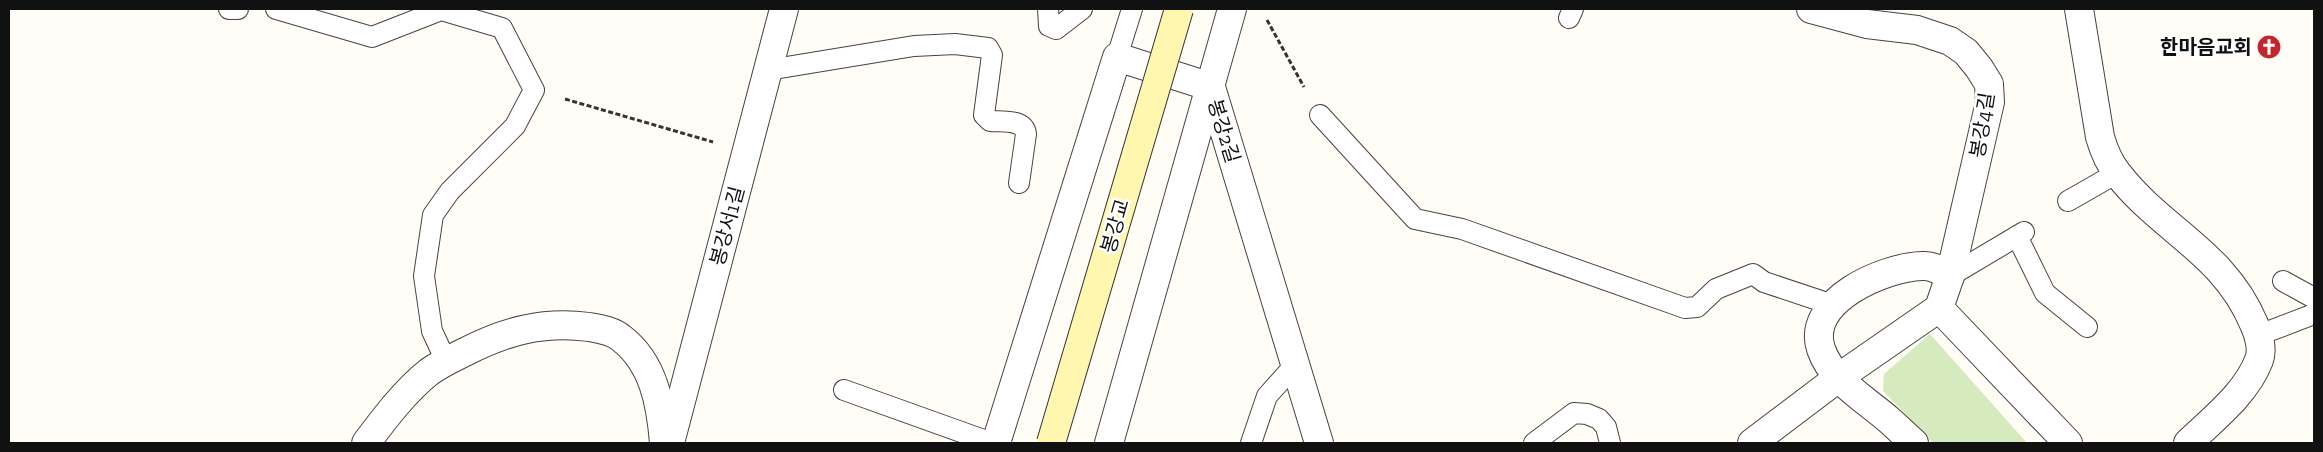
<svg xmlns="http://www.w3.org/2000/svg" width="2323" height="452" font-family="'Zilla Slab','Noto Sans KR',serif">
  <rect width="100%" height="100%" fill="#fffdf5"/>
  <path fill="#d5ebbd" d="M 1930,334 L 2027,443 L 1933,443 L 1883,391 L 1884,374 Z"/>
  <g fill="none" stroke-linecap="round" stroke-linejoin="round">
    <defs>
      <g id="lane">
        <path d="M 229,9 L 238,9"/>
        <path d="M 276,9 L 372,37 L 441,10 L 502,28 L 534,90 L 515,126 L 450,191 L 433,215 L 424,276 L 432,331 L 446,361"/>
        <path d="M 1048,9 L 1049,26 L 1056,29 L 1082,9"/>
        <path d="M 1569,18 L 1573,9"/>
        <path d="M 1117,57 L 1132,9"/>
        <path d="M 768,70 L 914,46 L 955,44 L 988,48 L 992,55 L 984,115 L 990,121 C 1003,122 1024,119 1026,134 L 1019,183"/>
        <path d="M 1320,115 L 1415,219 L 1462,229 L 1685,308 L 1697,307 L 1716,289 L 1753,274 L 1764,282 L 1833,305"/>
        <path d="M 2068,201 L 2117,173"/>
        <path d="M 2017,236 L 2045,293 L 2087,327"/>
        <path d="M 1950,276 L 2024,232"/>
        <path d="M 2283,281 L 2314,298"/>
        <path d="M 2259,335 L 2314,314"/>
        <path d="M 844,390 L 992,443"/>
        <path d="M 1251,443 L 1267,396 L 1294,366"/>
        <path d="M 1534,443 L 1574,413 L 1587,414 L 1599,419 L 1606,427 L 1610,443"/>
      </g>
      <g id="street">
        <path d="M 2079,9 L 2100,137 C 2104,151 2109,163 2118,174 C 2161,230 2224,252 2254,324 C 2259,334 2263,350 2259,360 C 2246,394 2213,419 2188,443"/>
        <path d="M 1211,87 L 1319,443"/>
        <path d="M 1939,308 L 2068,443"/>
        <path d="M 366,443 C 384,419 405,391 429,372 C 440,364 453,358 465,352 C 505,331 544,321 589,327 C 600,329 613,331 621,338 C 654,363 661,405 664,443"/>
        <path d="M 670,443 L 784,9"/>
        <path d="M 996,443 L 1117,57 L 1211,87"/>
        <path d="M 1109,443 L 1232,9"/>
        <path d="M 1752,443 L 1838,378 L 1939,308 L 1950,276 L 1990,102 L 1989,84 L 1979,68 L 1966,52 L 1950,41 L 1917,30 L 1867,24 L 1811,9"/>
        <path d="M 1914,443 C 1905,435 1897,427 1889,420 C 1865,399 1832,381 1821,349 C 1805,301 1884,267 1922,266 C 1932,265 1942,271 1950,276"/>
      </g>
    </defs>
    <use href="#lane" stroke="#444" stroke-width="22"/>
    <use href="#street" stroke="#444" stroke-width="30"/>
    <g stroke="#333" stroke-width="3" stroke-dasharray="5 2.5" stroke-linecap="butt">
      <path d="M 1267,20 L 1304,87"/>
      <path d="M 565,99 L 713,142"/>
    </g>
    <use href="#lane" stroke="#fff" stroke-width="20"/>
    <use href="#street" stroke="#fff" stroke-width="28"/>
    <defs>
      <path id="secondary-bridge" d="M 1051,443 L 1179,9"/>
    </defs>
    <use href="#secondary-bridge" stroke="#333" stroke-width="30" stroke-linecap="butt"/>
    <use href="#secondary-bridge" stroke="#fff6b0" stroke-width="28"/>
  </g>
  <defs>
    <symbol id="church-disc" viewBox="-11 -11 22 22"><circle r="9.5" fill="#c4262e" stroke="#fff"/><path d="M-1.2-6h2.4v3.5h3.3v2.4h-3.3V6h-2.4V-.1h-3.3v-2.4h3.3Z" fill="#fff"/></symbol>
  </defs>
  <g fill-rule="evenodd">
    <use href="#church-disc" x="2255" y="33" width="28" height="28"/>
  </g>
  <g text-anchor="middle" stroke-width="5" stroke-linejoin="round" paint-order="stroke">
    <g font-size="20" font-weight="bold" fill="#111" stroke="#fff" text-anchor="end">
      <text x="2252" y="54">한마음교회</text>
    </g>
    <g font-size="20" fill="#111" stroke="#fff">
      <text transform="translate(1982 125) rotate(-81)" y="7">봉강4길</text>
      <text transform="translate(1224 131) rotate(73)" y="7">봉강2길</text>
      <text transform="translate(727 226) rotate(-75)" y="7">봉강서1길</text>
      <text transform="translate(1115 226) rotate(-74)" y="7">봉강교</text>
    </g>
  </g>
  <rect width="2323" height="452" fill="none" stroke="#111111" stroke-width="20"/>
</svg>
